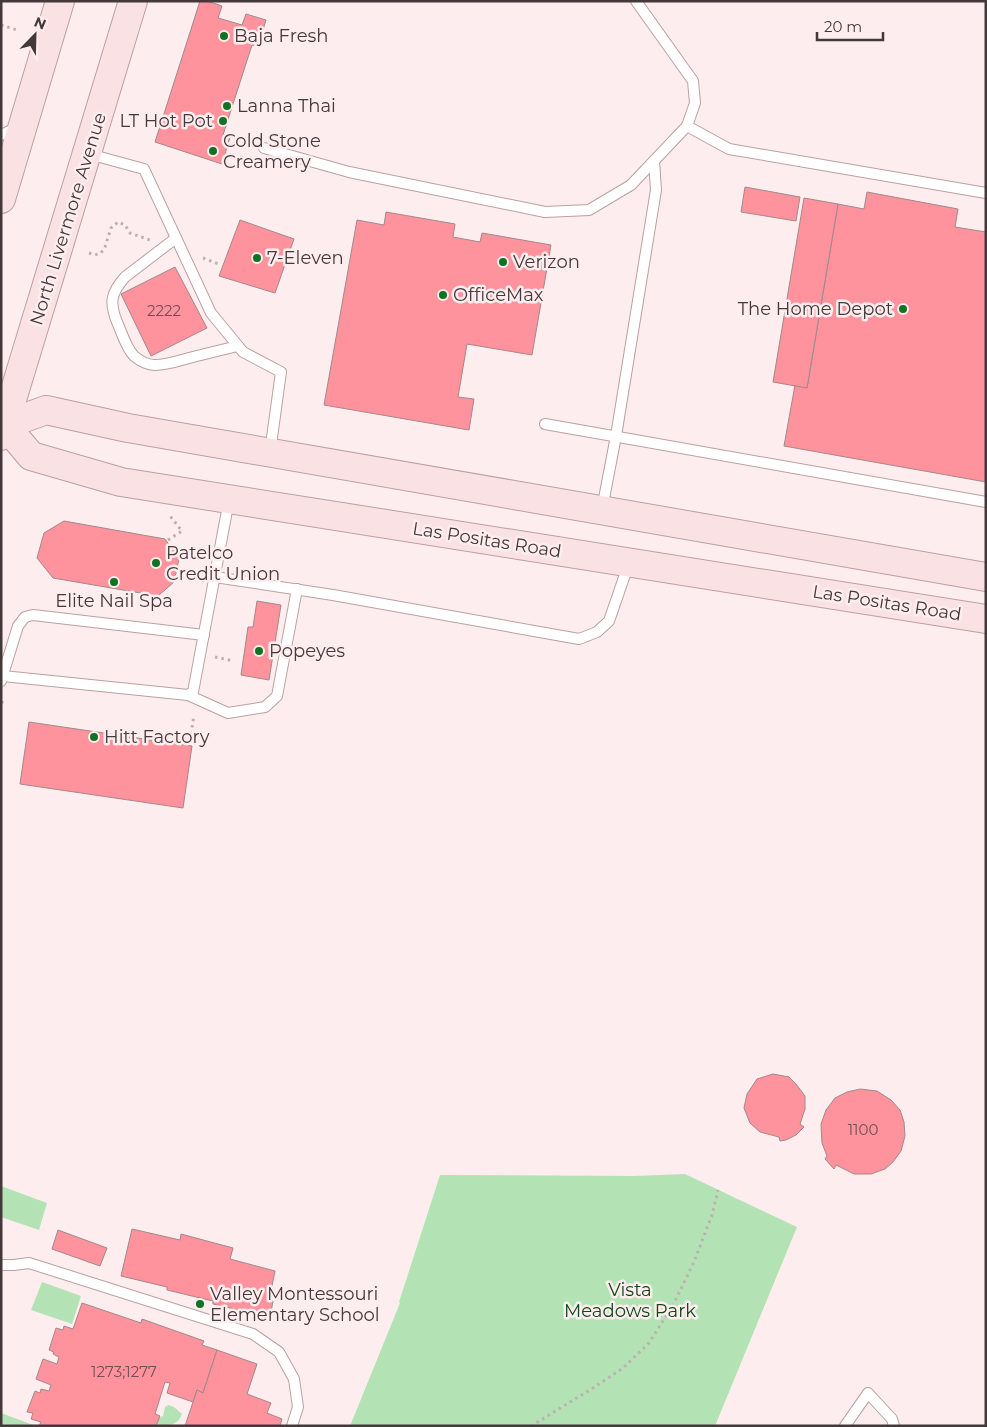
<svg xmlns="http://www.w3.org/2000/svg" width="987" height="1427" font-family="Montserrat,sans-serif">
  <rect width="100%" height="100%" fill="#feedee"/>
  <g fill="#b3e3b4">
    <path d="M 685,1174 L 797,1227 L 715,1426 L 350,1426 L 400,1303 L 399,1302 L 440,1175 L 634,1176 Z"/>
    <path d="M 1,1186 L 47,1203 L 39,1230 L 1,1217 Z"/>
    <path d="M 42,1282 L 81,1296 L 72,1324 L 31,1310 Z"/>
    <path d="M 168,1405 L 174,1407 L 182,1414 C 178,1426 167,1426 156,1426 L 158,1419 L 163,1416 L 165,1407 Z"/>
    <path d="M 1,1413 L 36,1426 L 1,1426 Z"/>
  </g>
  <g fill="#fe929d" stroke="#a2888a">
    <path d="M 200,1 L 207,1 L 222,6 L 218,18 L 242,25 L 246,14 L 266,20 L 258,46 L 252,45 L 223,135 L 230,137 L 222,164 L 155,142 Z"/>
    <path d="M 745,187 L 800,197 L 796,221 L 741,212 Z"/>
    <path d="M 867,192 L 958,209 L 955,227 L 986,232 L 986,482 L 784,446 L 795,385 L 807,388 L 838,204 L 864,209 Z"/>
    <path d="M 804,198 L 838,204 L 807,388 L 773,382 Z"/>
    <path d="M 386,212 L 455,224 L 453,237 L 480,242 L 482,233 L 551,245 L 532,355 L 467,344 L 458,397 L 474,399 L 469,430 L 324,405 L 357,220 L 384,225 Z"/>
    <path d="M 240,220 L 294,239 L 275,293 L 219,276 Z"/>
    <path d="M 175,267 L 207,328 L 151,356 L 121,294 Z"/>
    <path d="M 64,521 L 165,539 L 179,559 L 174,582 L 158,596 L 53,578 L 37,558 L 44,533 Z"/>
    <path d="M 257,601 L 281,605 L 269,680 L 241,675 L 248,627 L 253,627 Z"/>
    <path d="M 29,722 L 192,746 L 183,808 L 20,784 Z"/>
    <path d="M 773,1074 L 789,1077 L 796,1084 L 805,1096 L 805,1109 L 800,1124 L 804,1127 L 796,1135 L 786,1140 L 780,1141 L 779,1137 L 760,1132 L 750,1123 L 744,1108 L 747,1094 L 757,1079 Z"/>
    <path d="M 860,1089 L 877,1091 L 891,1100 L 900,1110 L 904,1122 L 905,1136 L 901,1151 L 893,1162 L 885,1169 L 871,1174 L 854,1174 L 836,1165 L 834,1169 L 825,1159 L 827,1156 L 822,1143 L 821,1124 L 826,1110 L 835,1098 L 847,1092 Z"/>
    <path d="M 132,1229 L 180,1240 L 181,1234 L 233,1248 L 230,1259 L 275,1271 L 269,1300 L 273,1301 L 271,1312 L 266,1311 L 264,1316 L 213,1304 L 213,1301 L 167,1290 L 167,1287 L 121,1276 Z"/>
    <path d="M 58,1230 L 107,1248 L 100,1266 L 52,1249 Z"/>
    <path d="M 82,1303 L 141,1323 L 142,1319 L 204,1341 L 202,1345 L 217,1350 L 203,1393 L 197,1390 L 193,1402 L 167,1393 L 170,1383 L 165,1382 L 155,1414 L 160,1416 L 156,1426 L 39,1426 L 41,1422 L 31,1419 L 33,1413 L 27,1412 L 35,1391 L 40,1393 L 41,1389 L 49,1391 L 51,1385 L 36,1379 L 43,1359 L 57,1364 L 59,1357 L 53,1354 L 54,1352 L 49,1350 L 56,1328 L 63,1330 L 64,1326 L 73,1329 Z"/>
    <path d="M 217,1350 L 257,1364 L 247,1394 L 271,1403 L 267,1413 L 282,1419 L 280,1426 L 185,1426 L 197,1390 L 203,1393 Z"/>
  </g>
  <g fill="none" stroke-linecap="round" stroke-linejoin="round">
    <defs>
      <g id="service">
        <path d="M 636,1 L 693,81 L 695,103 L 687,126 L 729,149 L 986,193"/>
        <path d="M 1,135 L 18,127"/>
        <path d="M 264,148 L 349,172 L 545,212 L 589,210 L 631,185 L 687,126"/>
        <path d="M 89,154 L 144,169 L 211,313 L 243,352 L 281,372 L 270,452"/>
        <path d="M 176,238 L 125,277 C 111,293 109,302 117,322 C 122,333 126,348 134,356 C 140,361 148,365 155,365 C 167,365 178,361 189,358 C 205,354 221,350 238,346"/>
        <path d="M 545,424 L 986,502"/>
        <path d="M 602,509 L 616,436 L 656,190 L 654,161"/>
        <path d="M 215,577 L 333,595 L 579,639 L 597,632 L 609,621 L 629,563"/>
        <path d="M 3,676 L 188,695 L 193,692 L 229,500"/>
        <path d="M 1,681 L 18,626 L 25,617 L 33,615 L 204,635"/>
        <path d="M 188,695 L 228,713 L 265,707 L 277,696 L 297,589"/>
        <path d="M 1,1265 L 14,1265 L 29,1263 L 253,1334 L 279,1352 L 294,1379 L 298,1407 L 292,1426"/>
        <path d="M 845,1426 L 868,1393 L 892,1419 L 894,1426"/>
      </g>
      <g id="secondary">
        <path d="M 1,199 L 60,1"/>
        <path d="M 1,424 L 5,425 L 31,456 L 121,482 L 986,619"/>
        <path d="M 5,425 L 46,410 L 128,428 L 986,577"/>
        <path d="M 1,436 L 133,1"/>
      </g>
    </defs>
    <use href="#service" stroke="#bba0a2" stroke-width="12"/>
    <use href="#secondary" stroke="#bba0a2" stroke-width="30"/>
    <g stroke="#beafb0" stroke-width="3" stroke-dasharray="2.5 4" stroke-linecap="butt">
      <path d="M 1,25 L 17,30"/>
      <path d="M 89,253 L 95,255 L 101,253 L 105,247 L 111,228 L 118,222 L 125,225 L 130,233 L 150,240"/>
      <path d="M 203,258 L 221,265"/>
      <path d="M 168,540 L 182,531 L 170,516"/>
      <path d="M 215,657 L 234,661"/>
      <path d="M 1,702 L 7,704"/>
      <path d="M 191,734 L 194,715"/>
      <path d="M 531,1426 L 593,1388 L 623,1368 L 649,1343 L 673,1305 L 694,1262 L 712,1215 L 718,1190"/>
    </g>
    <use href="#service" stroke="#fff" stroke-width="10"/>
    <use href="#secondary" stroke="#fae1e3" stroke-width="28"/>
  </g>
  <g fill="#107222" stroke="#feedee" stroke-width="2">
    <circle cx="224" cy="36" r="5"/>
    <circle cx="227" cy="106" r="5"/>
    <circle cx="223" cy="121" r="5"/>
    <circle cx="213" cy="151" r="5"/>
    <circle cx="257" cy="258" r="5"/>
    <circle cx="503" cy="262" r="5"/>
    <circle cx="443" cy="295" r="5"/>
    <circle cx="903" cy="309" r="5"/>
    <circle cx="156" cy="563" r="5"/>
    <circle cx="114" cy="582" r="5"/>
    <circle cx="259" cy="651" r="5"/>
    <circle cx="94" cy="737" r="5"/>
    <circle cx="200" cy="1304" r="5"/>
  </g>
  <g text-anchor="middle" stroke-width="5" stroke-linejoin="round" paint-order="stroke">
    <g font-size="15" fill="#724f53">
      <text x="164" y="316">2222</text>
      <text x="863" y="1135">1100</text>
      <text x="124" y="1377">1273;1277</text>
    </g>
    <g font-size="18" fill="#44393a" stroke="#feedee" text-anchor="start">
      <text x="234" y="42">Baja Fresh</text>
      <text x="237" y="112">Lanna Thai</text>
      <text x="213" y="127" text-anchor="end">LT Hot Pot</text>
      <text x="223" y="147">Cold Stone<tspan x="223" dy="21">Creamery</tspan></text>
      <text x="267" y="264">7-Eleven</text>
      <text x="513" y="268">Verizon</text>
      <text x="453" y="301">OfficeMax</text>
      <text x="893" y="315" text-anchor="end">The Home Depot</text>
      <text x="166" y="559">Patelco<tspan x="166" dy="21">Credit Union</tspan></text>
      <text x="114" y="607" text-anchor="middle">Elite Nail Spa</text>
      <text x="269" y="657">Popeyes</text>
      <text x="104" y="743">Hitt Factory</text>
      <text x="210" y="1300">Valley Montessouri<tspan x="210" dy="21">Elementary School</tspan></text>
    </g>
    <g font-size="18" fill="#44393a" stroke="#feedee">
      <text transform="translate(68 219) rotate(-73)" y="6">North Livermore Avenue</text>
      <text transform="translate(487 540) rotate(9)" y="6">Las Positas Road</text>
      <text transform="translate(887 603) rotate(9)" y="6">Las Positas Road</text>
    </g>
    <g font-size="18" fill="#114818" stroke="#feedee">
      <text x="630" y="1296">Vista<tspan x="630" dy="21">Meadows Park</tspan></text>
    </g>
  </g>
  <rect width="987" height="1427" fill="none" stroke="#44393a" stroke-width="5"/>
  <g transform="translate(35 35) rotate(23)" stroke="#feedee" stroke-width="4" paint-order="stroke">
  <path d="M0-4L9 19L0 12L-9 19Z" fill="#44393a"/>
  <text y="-8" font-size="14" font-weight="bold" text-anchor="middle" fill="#44393a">N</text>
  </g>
  <path d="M817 32v8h66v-8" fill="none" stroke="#44393a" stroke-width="2.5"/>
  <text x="824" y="32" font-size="15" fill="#44393a" stroke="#feedee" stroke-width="4" paint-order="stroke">20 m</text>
</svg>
